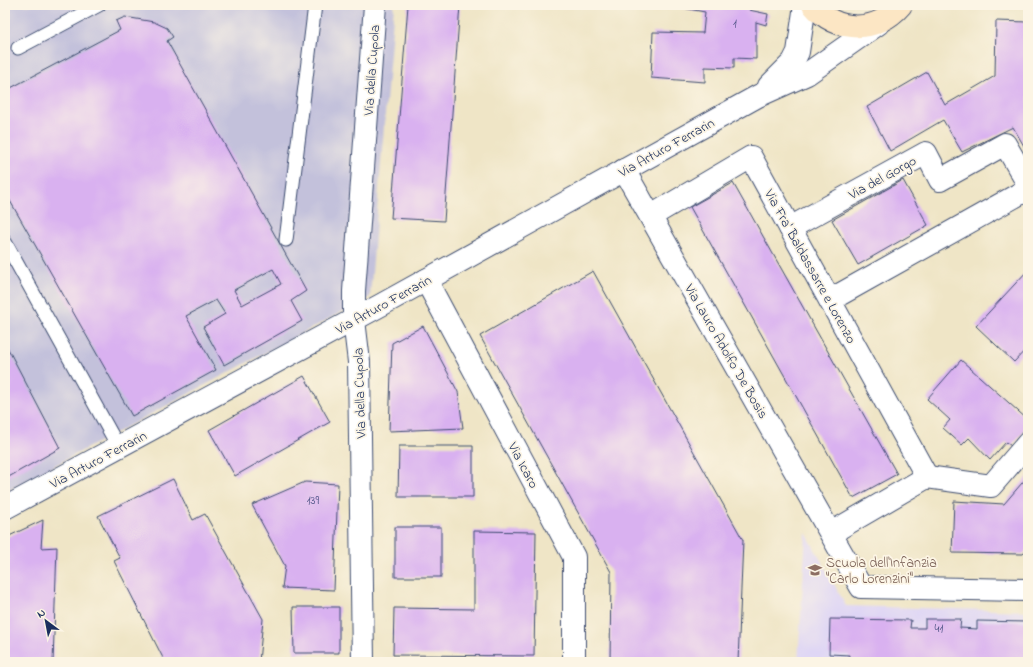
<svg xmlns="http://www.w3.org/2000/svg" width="1033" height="667" font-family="'Indie Flower',sans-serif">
  <rect width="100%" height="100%" fill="#fcf5e5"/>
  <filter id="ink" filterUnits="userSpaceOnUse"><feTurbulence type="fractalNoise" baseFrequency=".025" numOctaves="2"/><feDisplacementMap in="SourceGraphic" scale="8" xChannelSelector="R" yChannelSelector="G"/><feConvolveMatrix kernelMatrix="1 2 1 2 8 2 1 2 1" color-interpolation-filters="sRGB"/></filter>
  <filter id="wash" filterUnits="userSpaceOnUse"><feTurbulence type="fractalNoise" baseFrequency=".012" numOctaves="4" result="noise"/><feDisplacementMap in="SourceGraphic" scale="16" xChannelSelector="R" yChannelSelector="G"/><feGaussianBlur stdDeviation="0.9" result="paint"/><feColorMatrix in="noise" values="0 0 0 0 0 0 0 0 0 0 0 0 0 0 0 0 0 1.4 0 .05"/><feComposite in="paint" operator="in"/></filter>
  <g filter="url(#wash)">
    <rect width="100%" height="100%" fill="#efe5c6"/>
    <path fill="#ded5f5" d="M 806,533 L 846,606 L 1028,611 L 1028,662 L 798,662 Z"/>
    <path fill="#c3c1db" d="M 5,5 L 394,5 L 370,297 L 5,492 Z"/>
    <g id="blocks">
      <g fill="#d9b1f0" fill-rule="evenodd">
        <path d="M 408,5 L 460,5 L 444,221 L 391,218 Z"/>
        <path d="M 666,5 L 750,5 L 749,10 L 768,14 L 766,25 L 756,22 L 756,59 L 734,58 L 734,68 L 705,67 L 705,82 L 651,78 L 653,32 L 703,33 L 705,12 Z"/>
        <path d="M 125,17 L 154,22 L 167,28 L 173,37 L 167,41 L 306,291 L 291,301 L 302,321 L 224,365 L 203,327 L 225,314 L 216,300 L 186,316 L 216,370 L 132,416 L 5,192 L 5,91 L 120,30 L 116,21 ZM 273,269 L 281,284 L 242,305 L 234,290 Z"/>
        <path d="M 996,21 L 1028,22 L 1028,153 L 1013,127 L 962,152 L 943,120 L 890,151 L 867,107 L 927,72 L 945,105 L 995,76 Z"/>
        <path d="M 903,180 L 928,225 L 858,265 L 832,220 Z"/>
        <path d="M 733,183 L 897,474 L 853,498 L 690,207 Z"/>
        <path d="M 1028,270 L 1028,347 L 1014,362 L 976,326 Z"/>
        <path d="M 593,271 L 743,540 L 738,662 L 610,662 L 611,572 L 480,336 Z"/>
        <path d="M 423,326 L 458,392 L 463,428 L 389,431 L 392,343 Z"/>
        <path d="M 5,343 L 60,448 L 5,479 Z"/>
        <path d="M 961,360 L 1028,420 L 1028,426 L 1011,446 L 1006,442 L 990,460 L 969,438 L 962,445 L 943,428 L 950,420 L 927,399 Z"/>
        <path d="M 304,376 L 330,422 L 235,476 L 209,430 Z"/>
        <path d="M 399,446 L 473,446 L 473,497 L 398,497 Z"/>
        <path d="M 1028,476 L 1028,549 L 1023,554 L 952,553 L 954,501 L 1004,504 Z"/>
        <path d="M 173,479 L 193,520 L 205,514 L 263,619 L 259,662 L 165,662 L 114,561 L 120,558 L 98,516 Z"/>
        <path d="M 305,482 L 338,484 L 334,590 L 282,588 L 285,566 L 252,505 Z"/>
        <path d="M 43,520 L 41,548 L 57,547 L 53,662 L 5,662 L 5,538 Z"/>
        <rect x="395" y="527" width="46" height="50"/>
        <path d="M 474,531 L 536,532 L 534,656 L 393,655 L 394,608 L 474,609 Z"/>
        <path d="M 293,607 L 339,607 L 339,653 L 294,653 Z"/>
        <path d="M 830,619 L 911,620 L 910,628 L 925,628 L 925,619 L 961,619 L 960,628 L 977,629 L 977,621 L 1027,622 L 1026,662 L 849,662 L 849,655 L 829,654 Z"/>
      </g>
    </g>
  </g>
  <g filter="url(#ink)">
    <use href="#blocks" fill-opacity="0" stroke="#3b4a6e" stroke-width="1"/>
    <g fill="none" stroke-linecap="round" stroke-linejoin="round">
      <defs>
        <g id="lane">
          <path d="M 18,48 L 99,5"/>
          <path d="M 286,240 L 315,5"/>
          <path d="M 5,242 L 119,448"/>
        </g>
        <g id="street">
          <path d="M 769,86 L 793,62 L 798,52 L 805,5"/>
          <path d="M 624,170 L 861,587 L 1028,590"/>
          <path d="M 651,216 L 751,157 L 927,477"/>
          <path d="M 790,228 L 926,153 L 940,180 L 1005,144 L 1028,184"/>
          <path d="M 426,280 L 574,557 L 574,662"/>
          <path d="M 830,300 L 1028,189"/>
          <path d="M 5,508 L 381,305 L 758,96 L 807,74 L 878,24"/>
          <path d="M 831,533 L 927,477 L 991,486 L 1028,443"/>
          <path d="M 363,662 L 359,362 L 354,320 L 354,291 L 375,5"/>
        </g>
        <path id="secondary" d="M 813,5 C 837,34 877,33 901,5"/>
      </defs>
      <use href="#lane" stroke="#3b4a6e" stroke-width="15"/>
      <use href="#street" stroke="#3b4a6e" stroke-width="24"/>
      <use href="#secondary" stroke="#3b4a6e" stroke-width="24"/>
      <use href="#lane" stroke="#fff" stroke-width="13"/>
      <use href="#street" stroke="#fff" stroke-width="22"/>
      <use href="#secondary" stroke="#fce6c4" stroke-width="22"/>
    </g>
  </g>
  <defs>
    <symbol id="school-bare" viewBox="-9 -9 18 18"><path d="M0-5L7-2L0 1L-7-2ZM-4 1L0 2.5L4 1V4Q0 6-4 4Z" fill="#8d6e63" stroke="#fcf5e5" stroke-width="2.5" paint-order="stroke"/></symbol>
  </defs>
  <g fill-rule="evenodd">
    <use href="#school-bare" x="805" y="560" width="20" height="20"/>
  </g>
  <g text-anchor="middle" stroke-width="3.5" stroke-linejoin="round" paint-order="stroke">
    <g font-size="12" fill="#4a5082">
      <text x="735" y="27">1</text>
      <text x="313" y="504">139</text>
      <text x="939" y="632">41</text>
    </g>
    <g font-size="14" fill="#1b2f5e" stroke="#fcf5e5">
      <text transform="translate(371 70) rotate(-86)" y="5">Via della Cupola</text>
      <text transform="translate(666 147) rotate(-29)" y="5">Via Arturo Ferrarin</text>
      <text transform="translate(882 177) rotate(-29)" y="5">Via del Gorgo</text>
      <text transform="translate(811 266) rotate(61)" y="5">Via Fra' Baldassarre e Lorenzo</text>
      <text transform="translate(383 304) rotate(-29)" y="5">Via Arturo Ferrarin</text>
      <text transform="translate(727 351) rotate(60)" y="5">Via Lauro Adolfo De Bosis</text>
      <text transform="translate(359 393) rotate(-92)" y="5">Via della Cupola</text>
      <text transform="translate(98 459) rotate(-28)" y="5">Via Arturo Ferrarin</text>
      <text transform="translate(524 465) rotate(62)" y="5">Via Icaro</text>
    </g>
    <g font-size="14" fill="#785e54" stroke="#fcf5e5" text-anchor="start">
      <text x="826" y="567">Scuola dell'Infanzia<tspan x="826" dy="16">"Carlo Lorenzini"</tspan></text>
    </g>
  </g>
  <rect width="1033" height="667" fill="none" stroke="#fcf5e5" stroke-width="20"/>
  <g transform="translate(46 621) rotate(328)" stroke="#fcf5e5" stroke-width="3" paint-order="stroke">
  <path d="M0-3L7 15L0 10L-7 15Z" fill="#1b2f5e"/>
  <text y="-6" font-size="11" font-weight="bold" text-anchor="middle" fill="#1b2f5e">N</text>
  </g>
</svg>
